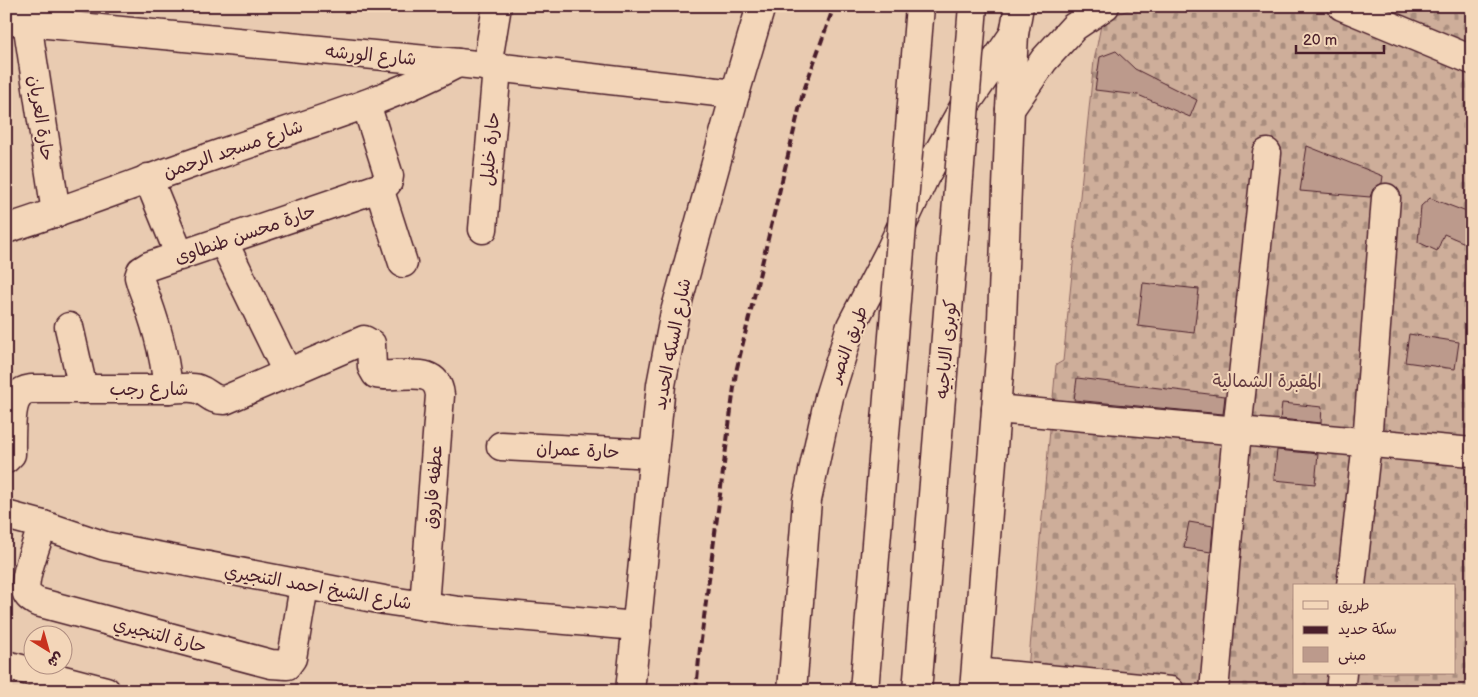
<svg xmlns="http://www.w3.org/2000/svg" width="1478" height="697" font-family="'Balsamiq Sans','Playpen Sans Arabic',sans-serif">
  <defs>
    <pattern id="cemetery-stones" width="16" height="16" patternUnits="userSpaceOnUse" patternTransform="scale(1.25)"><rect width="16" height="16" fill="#ceae9a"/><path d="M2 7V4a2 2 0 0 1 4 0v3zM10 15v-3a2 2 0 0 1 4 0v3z" fill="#a98d7e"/></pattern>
  </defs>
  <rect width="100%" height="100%" fill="#e9cbb1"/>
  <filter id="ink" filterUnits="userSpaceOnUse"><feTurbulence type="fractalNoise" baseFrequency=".02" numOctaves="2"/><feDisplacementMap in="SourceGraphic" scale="10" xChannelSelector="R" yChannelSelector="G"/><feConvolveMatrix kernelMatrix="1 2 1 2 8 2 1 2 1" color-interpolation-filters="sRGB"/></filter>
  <g filter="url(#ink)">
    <path fill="url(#cemetery-stones)" stroke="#8c6662" fill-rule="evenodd" d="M 1139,6 L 1472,6 L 1472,691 L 1026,691 L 1056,365 L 1063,361 L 1094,61 L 1102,20 ZM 1294,586 L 1454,586 L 1454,673 L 1294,673 Z"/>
    <g fill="#bc9a8c" stroke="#4a1f2b">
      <path d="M 1116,51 L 1135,69 L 1197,100 L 1190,117 L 1138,95 L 1095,90 L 1100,57 Z"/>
      <path d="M 1307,146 L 1383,176 L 1382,183 L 1373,189 L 1370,197 L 1300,191 Z"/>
      <path d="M 1430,198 L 1472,214 L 1472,246 L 1444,234 L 1437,251 L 1418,242 L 1421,206 Z"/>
      <path d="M 1143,283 L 1199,289 L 1194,333 L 1138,326 Z"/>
      <path d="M 1409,334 L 1459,342 L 1455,369 L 1405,362 Z"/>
      <path d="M 1077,378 L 1225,396 L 1223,414 L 1074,400 Z"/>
      <path d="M 1282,403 L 1322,407 L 1321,423 L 1280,419 Z"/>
      <path d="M 1277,450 L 1318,454 L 1315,484 L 1274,480 Z"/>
      <path d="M 1189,522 L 1213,526 L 1211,552 L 1184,548 Z"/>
    </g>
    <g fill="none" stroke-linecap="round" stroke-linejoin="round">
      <defs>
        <g id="minor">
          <path d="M 1342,6 L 1472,60"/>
          <path d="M 6,20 L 458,63 L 735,94"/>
          <path d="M 27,22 L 56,213"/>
          <path d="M 487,67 L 497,6"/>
          <path d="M 1010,109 L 1044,60 L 1074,27 L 1105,6"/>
          <path d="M 148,178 L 180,256"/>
          <path d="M 379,188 L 403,263"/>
          <path d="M 6,229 C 81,205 154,176 228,151 C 306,124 385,102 458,63"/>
          <path d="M 483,229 L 497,68"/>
          <path d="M 223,241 L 287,372"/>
          <path d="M 69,327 L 83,389"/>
          <path d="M 168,389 C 164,350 155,321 141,284 L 139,277 L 141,271 L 149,266 L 384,186 L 388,182 L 389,176 L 366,104"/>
          <path d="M 996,409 L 1472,452"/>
          <path d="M 501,446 L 654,454"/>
          <path d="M 6,459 L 11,454 C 11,440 10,407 18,397 C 21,391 25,390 31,389 L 168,389 C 178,389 189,386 198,389 C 210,393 210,400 225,400 L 364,340 L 371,344 L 372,367 L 376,374 C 398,380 436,362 440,395 L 424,606"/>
          <path d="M 6,515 L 43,525 L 105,546 L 384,600 L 459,611 L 637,626"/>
          <path d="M 43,525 C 38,539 23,578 26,591 C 28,597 32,599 37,602 L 271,664 L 287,665 L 292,658 L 304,586"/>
          <path d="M 1351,586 L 1367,442 L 1386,198"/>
          <path d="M 6,665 L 106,691"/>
          <path d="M 976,672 L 1170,691"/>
          <path d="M 630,691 L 661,385 L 675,312 L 735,94 L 761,6"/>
          <path d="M 792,691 L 807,500 L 829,397 L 851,326 L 890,251 L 925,176 L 964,107 L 1014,34"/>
          <path d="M 974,691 L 1001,346 L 1010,109 L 1014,34 L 1019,6"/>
          <path d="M 1214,691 L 1237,431 L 1267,153"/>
          <path d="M 1340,691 L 1342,673"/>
        </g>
      </defs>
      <use href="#minor" stroke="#4a1f2b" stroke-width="31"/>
      <use href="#minor" stroke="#f3d6b9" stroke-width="28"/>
      <path stroke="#4a1f2b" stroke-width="4" stroke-dasharray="8 4" stroke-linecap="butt" d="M 696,691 L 700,648 L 736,372 L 803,93 L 834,6"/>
      <defs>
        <g id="highway-bridge">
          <path d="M 864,691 L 920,6"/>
          <path d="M 917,691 L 973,6"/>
        </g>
      </defs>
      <use href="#highway-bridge" stroke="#4a1f2b" stroke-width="31" stroke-linecap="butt"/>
      <use href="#highway-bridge" stroke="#f3d6b9" stroke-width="28"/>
    </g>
  </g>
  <g text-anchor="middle" stroke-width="4" stroke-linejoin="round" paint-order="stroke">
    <g font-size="18" fill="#4a1f2b" stroke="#f3d6b9">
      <text transform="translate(371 55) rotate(5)" y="6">شارع الورشه</text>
      <text transform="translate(41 118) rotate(81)" y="6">حارة العريان</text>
      <text transform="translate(233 149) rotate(-19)" y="6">شارع مسجد الرحمن</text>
      <text transform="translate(490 149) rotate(-85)" y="6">حارة خليل</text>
      <text transform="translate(245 234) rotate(-19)" y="6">حارة محسن طنطاوى</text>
      <text transform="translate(672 344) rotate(-79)" y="6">شارع السكه الحديد</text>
      <text transform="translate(848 344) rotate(-69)" y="6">طريق النصر</text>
      <text transform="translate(946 349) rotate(-85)" y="6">كوبرى الاباجيه</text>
      <text x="149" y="395">شارع رجب</text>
      <text transform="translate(578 450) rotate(3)" y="6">حارة عمران</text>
      <text transform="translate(433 487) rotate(-86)" y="6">عطفه فاروق</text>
      <text transform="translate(318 587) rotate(10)" y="6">شارع الشيخ احمد التنجيري</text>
      <text transform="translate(160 635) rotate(15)" y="6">حارة التنجيري</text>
    </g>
    <g font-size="18" fill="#643c41" stroke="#f3d6b9">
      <text x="1267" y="387">المقبرة الشمالية</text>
    </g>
  </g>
  <rect width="1478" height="697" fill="none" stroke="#f3d6b9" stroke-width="25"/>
  <rect x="12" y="12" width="1453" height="672" fill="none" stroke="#4a1f2b" stroke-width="2" filter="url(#ink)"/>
  <rect x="1293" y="584" width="162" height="90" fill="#f3d6b9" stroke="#af8d80"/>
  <rect x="1303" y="601" width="25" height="8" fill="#f3d6b9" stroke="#af8d80"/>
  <text x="1338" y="610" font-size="15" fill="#4a1f2b">طريق</text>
  <rect x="1303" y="626" width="25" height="8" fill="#4a1f2b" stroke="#af8d80"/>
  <text x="1338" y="634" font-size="15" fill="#4a1f2b">سكة حديد</text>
  <rect x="1303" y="647" width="25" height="15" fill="#bc9a8c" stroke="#af8d80"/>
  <text x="1338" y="660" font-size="15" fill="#4a1f2b">مبنى</text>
  <g transform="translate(48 650) rotate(143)"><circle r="24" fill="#f3d6b9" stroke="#af8d80"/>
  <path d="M0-4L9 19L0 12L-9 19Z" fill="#c8321e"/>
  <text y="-8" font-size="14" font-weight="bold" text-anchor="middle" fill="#4a1f2b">ش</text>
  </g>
  <path d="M1296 45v8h88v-8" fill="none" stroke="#4a1f2b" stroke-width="2.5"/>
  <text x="1303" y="45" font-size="15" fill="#4a1f2b" stroke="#f3d6b9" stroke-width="4" paint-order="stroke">20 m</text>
</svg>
